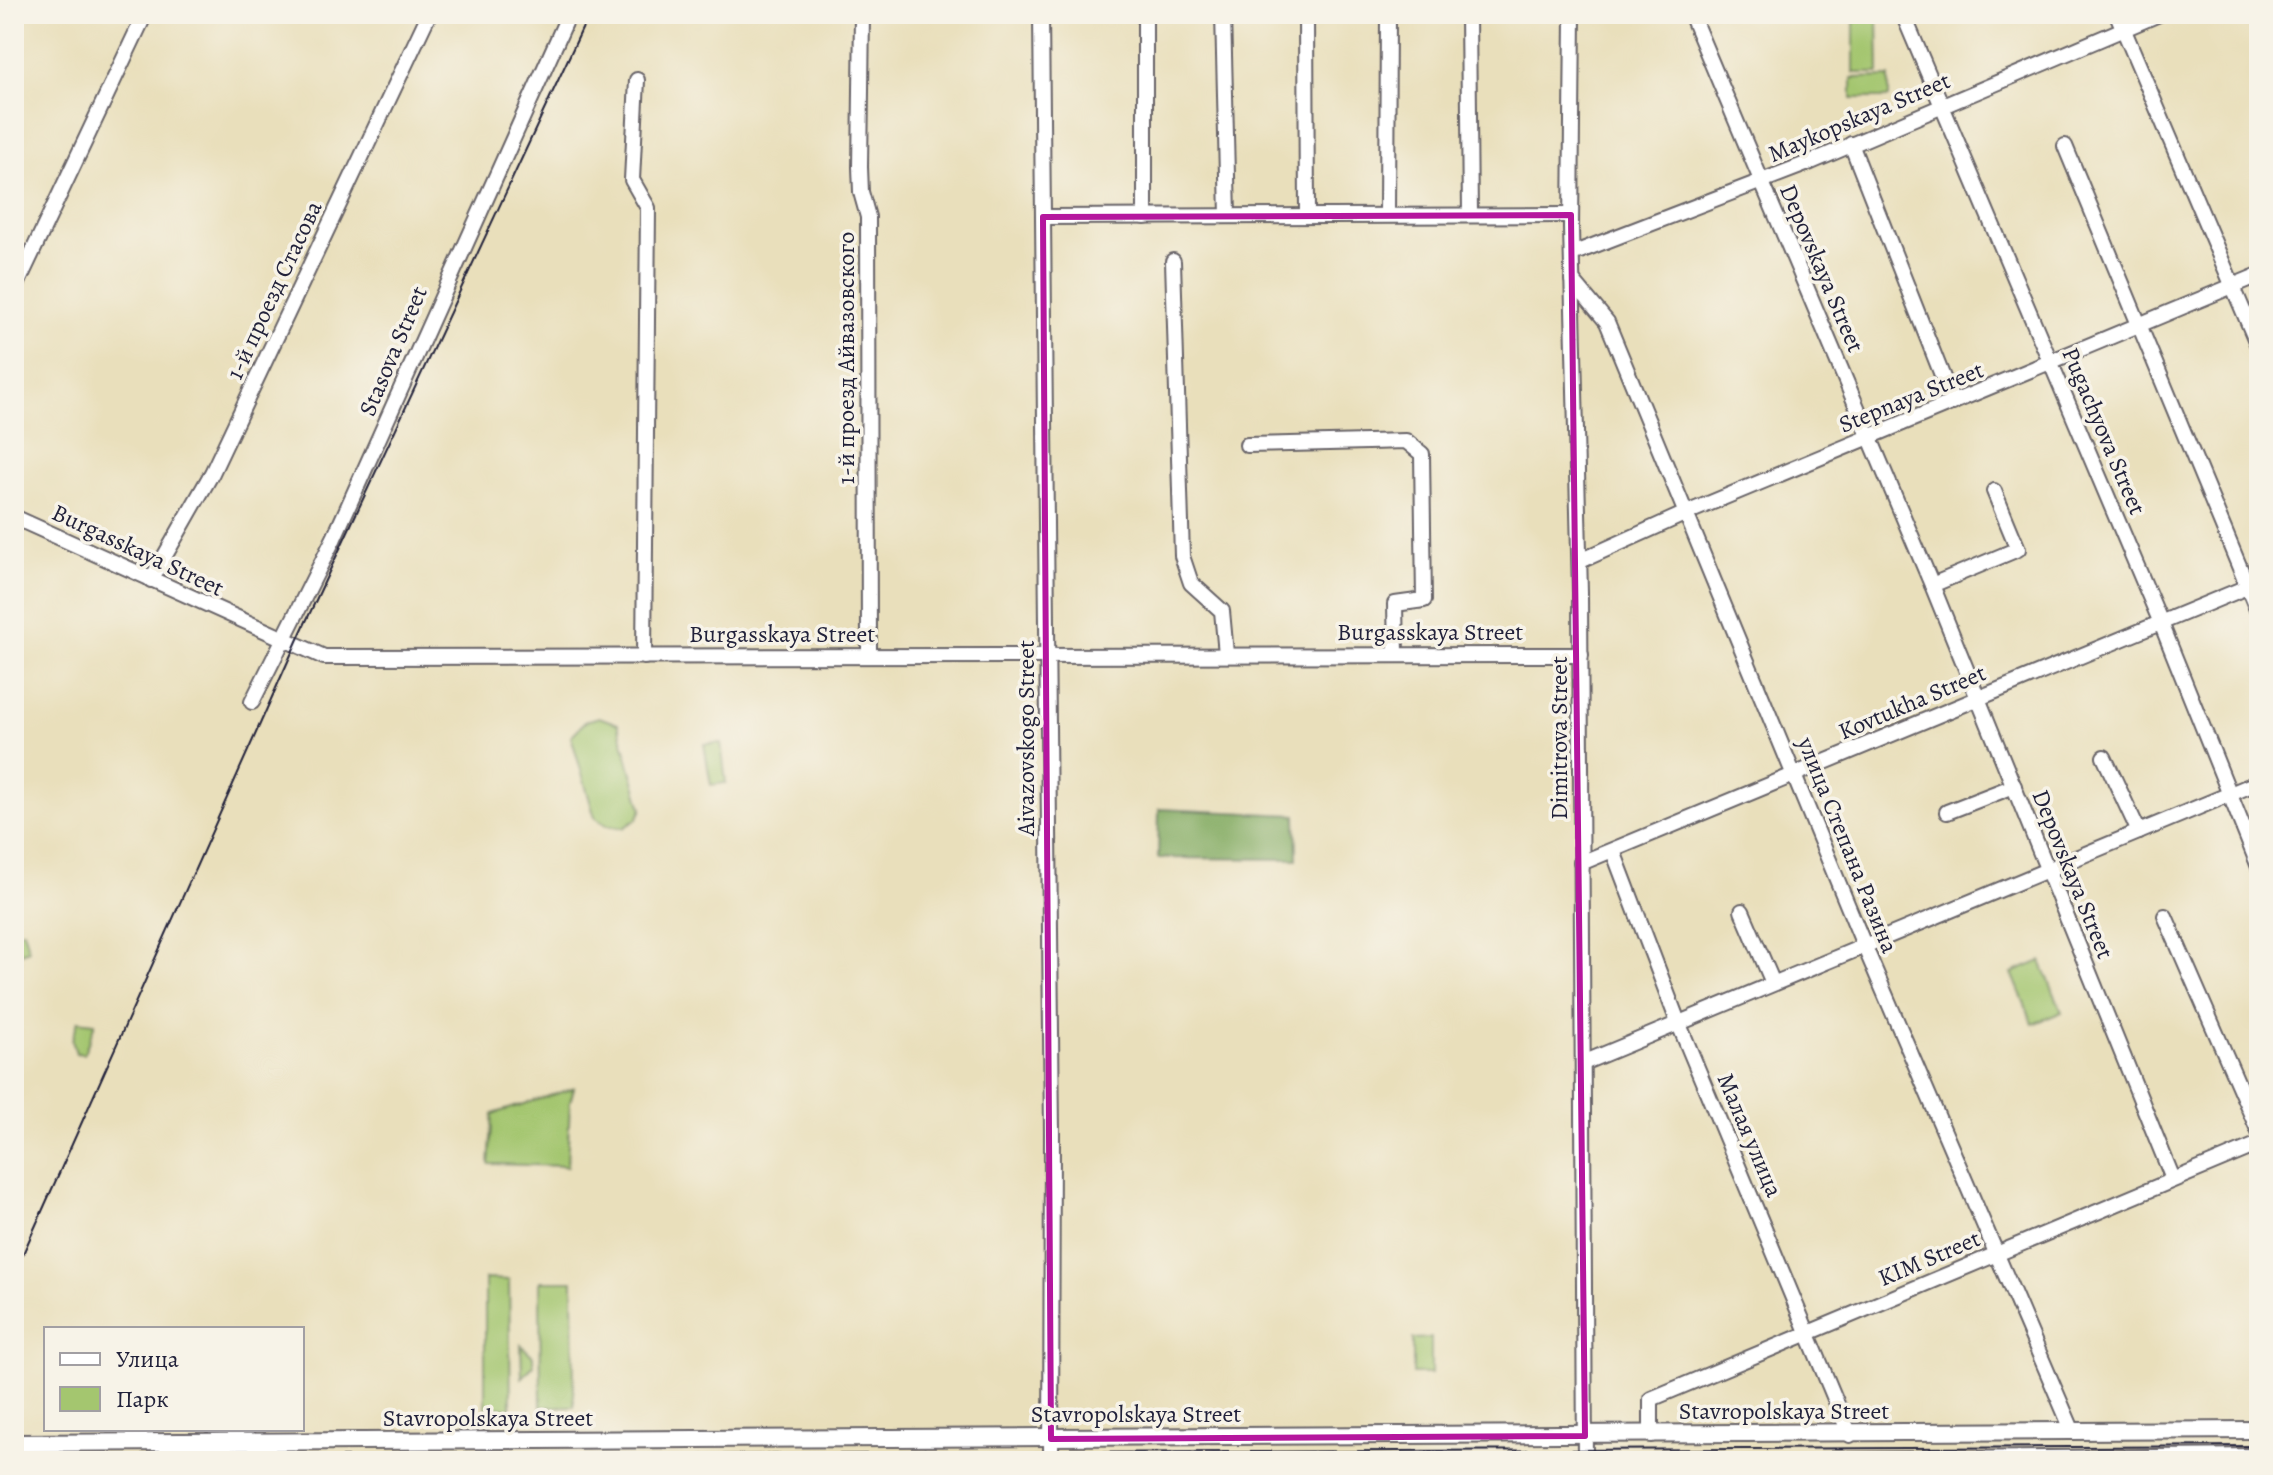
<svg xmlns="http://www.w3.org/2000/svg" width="2273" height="1475" font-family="Alegreya,serif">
  <rect width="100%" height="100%" fill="#f7f3e8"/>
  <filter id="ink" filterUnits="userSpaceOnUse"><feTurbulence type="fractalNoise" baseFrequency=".0125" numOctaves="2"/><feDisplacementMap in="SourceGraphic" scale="16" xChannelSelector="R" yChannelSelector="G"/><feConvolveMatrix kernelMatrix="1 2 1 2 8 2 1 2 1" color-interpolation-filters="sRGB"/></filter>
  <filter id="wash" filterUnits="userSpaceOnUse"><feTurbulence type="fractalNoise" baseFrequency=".006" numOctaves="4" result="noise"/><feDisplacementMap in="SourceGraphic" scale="32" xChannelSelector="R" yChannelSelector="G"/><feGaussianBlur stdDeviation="1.8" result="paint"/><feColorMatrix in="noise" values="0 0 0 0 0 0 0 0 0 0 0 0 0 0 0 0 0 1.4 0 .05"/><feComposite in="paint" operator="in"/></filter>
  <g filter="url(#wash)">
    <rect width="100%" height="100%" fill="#e9dfbb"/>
    <g fill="#a4c66f" stroke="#637455" stroke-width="2">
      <path d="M 1854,18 L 1878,18 L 1879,73 L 1854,73 Z"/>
      <path d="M 1889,77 L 1889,98 L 1852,98 L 1852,78 Z"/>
      <path d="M 599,717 L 618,724 L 642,809 L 637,819 L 623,828 L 608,826 L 595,818 L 571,736 L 586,721 Z"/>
      <path d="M 721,743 L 726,783 L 711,785 L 704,744 Z"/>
      <path d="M 23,930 L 29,950 L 14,955 L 14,933 Z"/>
      <path d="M 2041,961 L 2062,1012 L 2033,1024 L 2012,973 Z"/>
      <path d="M 78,1021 L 95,1023 L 84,1054 L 76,1053 L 72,1040 Z"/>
      <path d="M 574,1088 L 570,1102 L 567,1166 L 489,1164 L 493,1114 Z"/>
      <path d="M 485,1279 L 509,1280 L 511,1408 L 485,1408 Z"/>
      <path d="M 540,1281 L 573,1281 L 574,1406 L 541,1407 Z"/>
      <path d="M 1431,1338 L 1431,1374 L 1413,1374 L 1413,1339 Z"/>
      <path d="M 521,1345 L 533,1356 L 533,1366 L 522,1378 Z"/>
    </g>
    <path fill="#83ab62" stroke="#52664e" stroke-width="2" d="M 1159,809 L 1296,815 L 1297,859 L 1158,858 Z"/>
  </g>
  <g filter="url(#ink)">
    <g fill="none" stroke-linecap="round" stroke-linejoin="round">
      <defs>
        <g id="minor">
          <path d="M 862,14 L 860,167 L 861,192 L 868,217 L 869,655"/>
          <path d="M 1041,14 L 1052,1133 L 1051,1461"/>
          <path d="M 1223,14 L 1228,216"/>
          <path d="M 1306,14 L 1307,216"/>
          <path d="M 1468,14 L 1470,215"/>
          <path d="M 1573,14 L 1571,228 L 1580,593 L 1585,1461"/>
          <path d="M 1691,14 L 1932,585 L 2173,1179"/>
          <path d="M 1903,14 L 2161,623 L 2259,867"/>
          <path d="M 2117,14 L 2259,348"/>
          <path d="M 637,80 L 632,180 L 648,208 L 644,657"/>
          <path d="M 1851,144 L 1953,403"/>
          <path d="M 2065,146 L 2259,614"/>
          <path d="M 1387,215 L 1388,14"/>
          <path d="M 1043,217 L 1571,215"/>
          <path d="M 1145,217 L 1145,14"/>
          <path d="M 1572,254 L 1811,162 L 2159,14"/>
          <path d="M 1173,261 L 1182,556 L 1191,583 L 1222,611 L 1226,654"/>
          <path d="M 1572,280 L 1607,322 L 1864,945 L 2073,1432"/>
          <path d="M 14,291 L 145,14"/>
          <path d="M 1247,445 L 1406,441 L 1422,454 L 1424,600 L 1395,604 L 1396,653"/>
          <path d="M 14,517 L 324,657 L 1581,655"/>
          <path d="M 1580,561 L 1684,514 L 2259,275"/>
          <path d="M 151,580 L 212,473 L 429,14"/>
          <path d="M 1932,585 L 2018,549 L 1994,491"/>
          <path d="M 252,702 L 334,538 L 569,14"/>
          <path d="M 2104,757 L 2139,832"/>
          <path d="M 1947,812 L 2014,786"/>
          <path d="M 1613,851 L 1678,1022 L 1850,1435"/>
          <path d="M 1581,863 L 2259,582"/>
          <path d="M 1742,911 L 1773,983"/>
          <path d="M 2165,916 L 2259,1132"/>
          <path d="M 1583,1063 L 2259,782"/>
          <path d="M 1651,1435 L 1651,1399 L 2259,1144"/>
        </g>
        <g id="major">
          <path d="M 14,1443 L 2259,1430"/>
          <path d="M 1837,1461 L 2259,1457"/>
        </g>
      </defs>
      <use href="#minor" stroke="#686468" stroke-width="18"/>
      <use href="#major" stroke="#686468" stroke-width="20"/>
      <use href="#minor" stroke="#fff" stroke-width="14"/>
      <use href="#major" stroke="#fff" stroke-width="16"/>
      <g stroke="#22223b" stroke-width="2">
        <path d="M 14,1274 L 302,630 L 589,14"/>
        <path d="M 14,1459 L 2259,1446"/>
      </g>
    </g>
  </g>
  <path fill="none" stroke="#b5179e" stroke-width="6" stroke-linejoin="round" d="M 1571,215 L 1585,1436 L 1051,1439 L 1043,217 Z"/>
  <g text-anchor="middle" stroke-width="7" stroke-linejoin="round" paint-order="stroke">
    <g font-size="24" fill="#22223b" stroke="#f7f3e8">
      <text transform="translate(1859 117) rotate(-23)" y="8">Maykopskaya Street</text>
      <text transform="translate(1822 268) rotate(67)" y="8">Depovskaya Street</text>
      <text transform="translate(274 290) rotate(-65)" y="8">1-й проезд Стасова</text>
      <text transform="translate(393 351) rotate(-67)" y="8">Stasova Street</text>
      <text transform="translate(846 358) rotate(-90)" y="8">1-й проезд Айвазовского</text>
      <text transform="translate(1911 397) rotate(-22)" y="8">Stepnaya Street</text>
      <text transform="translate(2104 431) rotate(67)" y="8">Pugachyova Street</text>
      <text transform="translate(138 550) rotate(25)" y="8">Burgasskaya Street</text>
      <text x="1430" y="640">Burgasskaya Street</text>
      <text x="782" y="642">Burgasskaya Street</text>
      <text transform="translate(1912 702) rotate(-23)" y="8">Kovtukha Street</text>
      <text transform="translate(1026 738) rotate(-90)" y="8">Aivazovskogo Street</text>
      <text transform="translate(1559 738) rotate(-90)" y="8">Dimitrova Street</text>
      <text transform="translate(1848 845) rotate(68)" y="8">улица Степана Разина</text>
      <text transform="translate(2073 874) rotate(68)" y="8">Depovskaya Street</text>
      <text transform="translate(1750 1135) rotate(67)" y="8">Малая улица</text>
      <text transform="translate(1929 1258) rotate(-23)" y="8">KIM Street</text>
      <text x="1784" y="1419">Stavropolskaya Street</text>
      <text x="1136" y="1422">Stavropolskaya Street</text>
      <text x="488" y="1426">Stavropolskaya Street</text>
    </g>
  </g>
  <rect width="2273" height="1475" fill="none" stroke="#f7f3e8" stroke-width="48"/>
  <rect x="44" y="1327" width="260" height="104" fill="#f7f3e8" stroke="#a29fa3" stroke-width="2"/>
  <rect x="60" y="1353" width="40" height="12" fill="#ffffff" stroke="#a29fa3" stroke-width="2"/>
  <text x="116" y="1367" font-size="24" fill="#22223b">Улица</text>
  <rect x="60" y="1387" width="40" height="24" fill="#a4c66f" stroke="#a29fa3" stroke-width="2"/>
  <text x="116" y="1407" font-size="24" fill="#22223b">Парк</text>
</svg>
